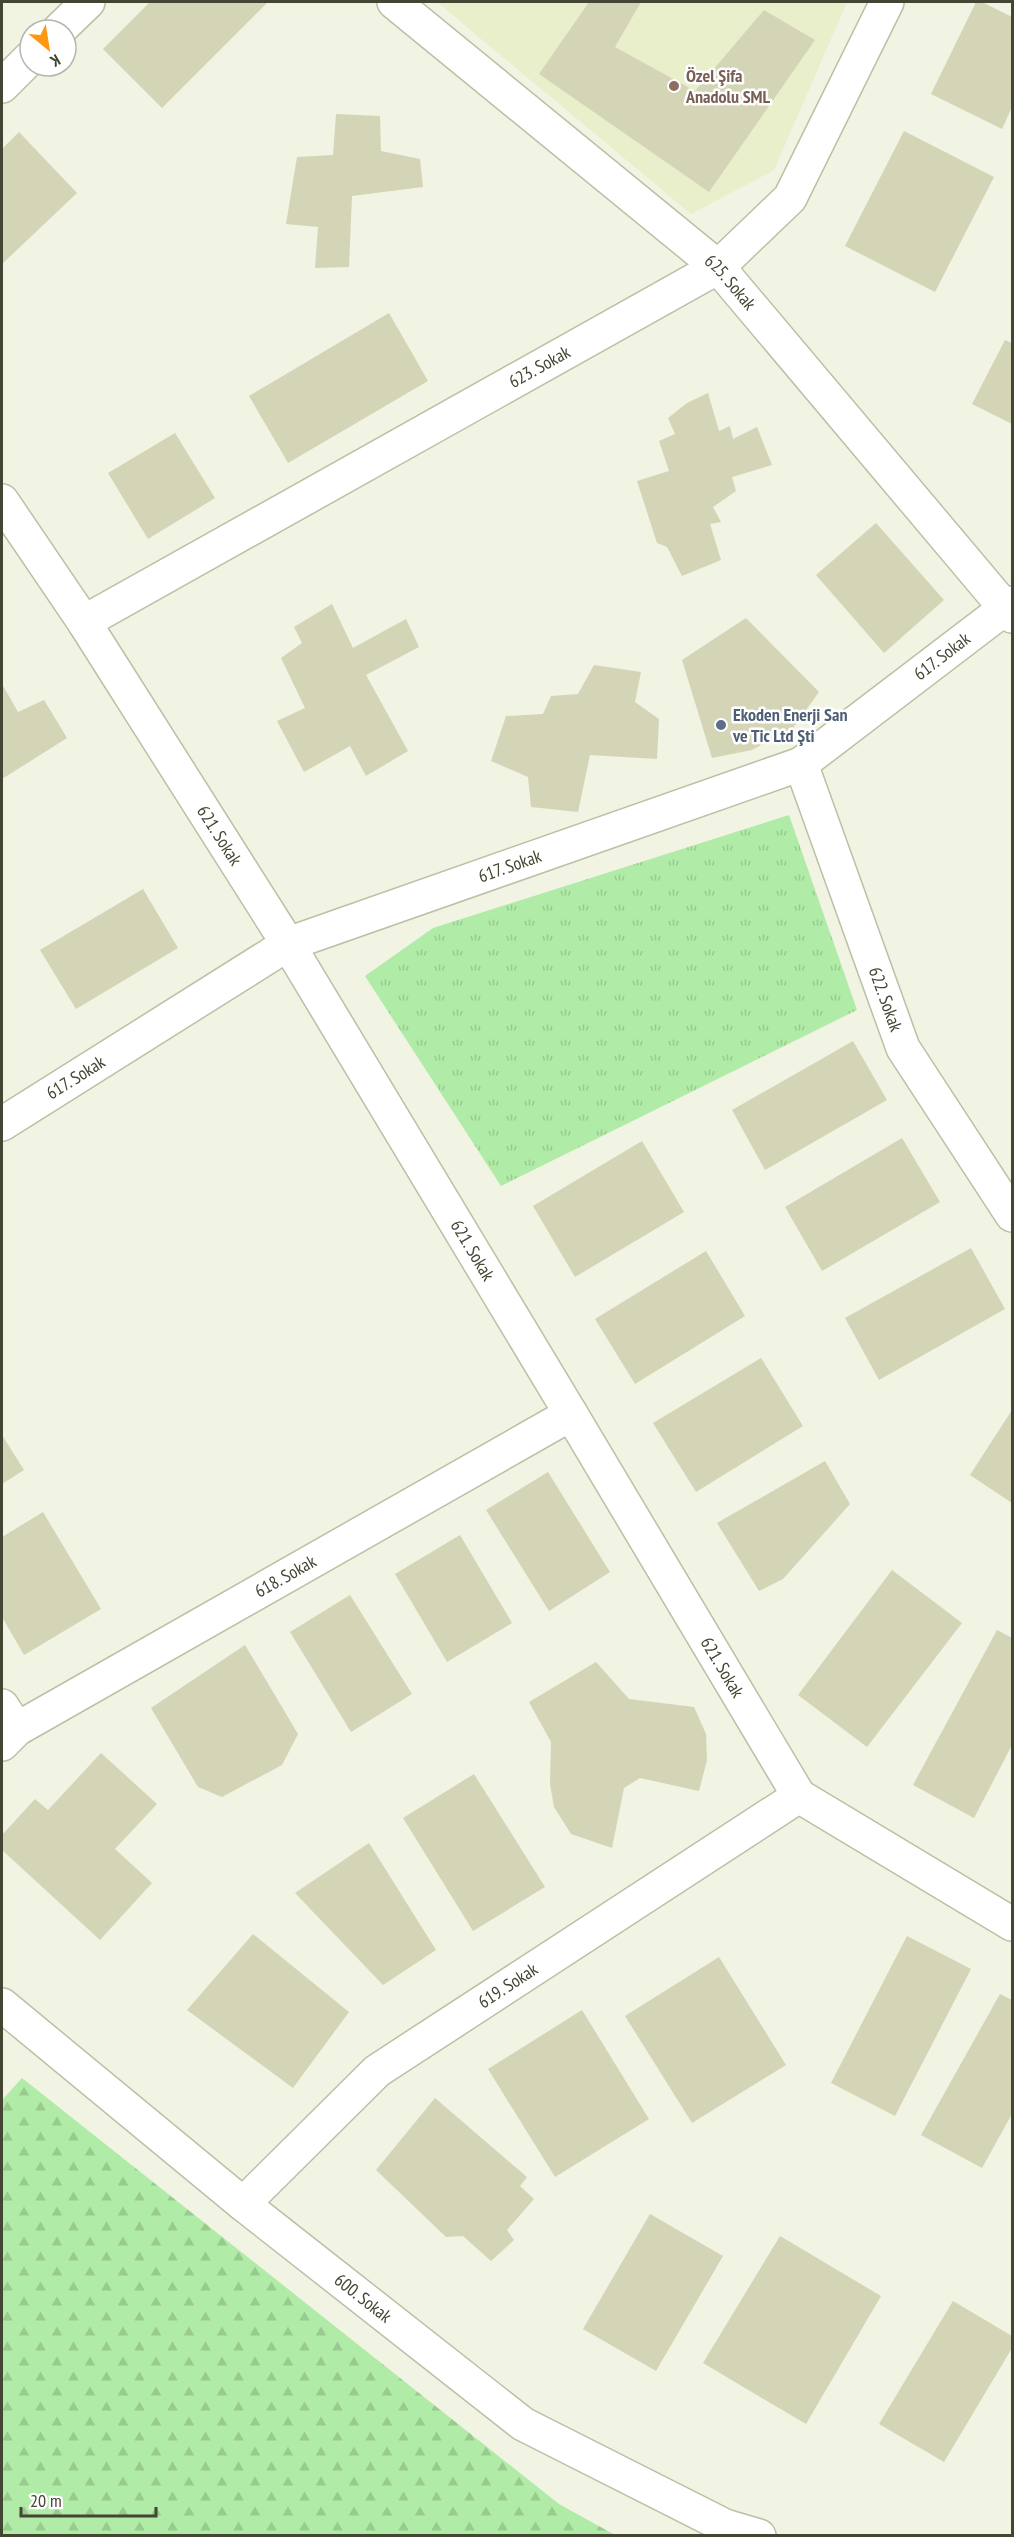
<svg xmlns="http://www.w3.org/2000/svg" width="1014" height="2537" font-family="'PT Sans Narrow',sans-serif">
  <defs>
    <pattern id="forest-firs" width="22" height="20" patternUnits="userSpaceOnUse" patternTransform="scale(1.5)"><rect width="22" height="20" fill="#b0eba7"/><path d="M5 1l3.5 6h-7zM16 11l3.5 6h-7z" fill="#99cb90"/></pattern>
    <pattern id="park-tufts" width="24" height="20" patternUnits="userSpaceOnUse" patternTransform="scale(1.5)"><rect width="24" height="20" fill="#b0eba7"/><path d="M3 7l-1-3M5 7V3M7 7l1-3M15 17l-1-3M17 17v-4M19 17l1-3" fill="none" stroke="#99cb90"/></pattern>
  </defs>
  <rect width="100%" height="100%" fill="#f1f3e3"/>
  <path fill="#e9eecb" d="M 437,2 L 847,2 L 774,170 L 691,214 Z"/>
  <path fill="url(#forest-firs)" d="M 22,2078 L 559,2504 L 615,2535 L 2,2535 L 2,2100 Z"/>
  <path fill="url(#park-tufts)" d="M 789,815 L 857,1010 L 501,1186 L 365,976 L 433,928 Z"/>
  <g fill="#d4d5b7">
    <path d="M 150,2 L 268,2 L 162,108 L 103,49 Z"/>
    <path d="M 589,2 L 641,2 L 615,47 L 695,91 L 764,10 L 815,40 L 709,192 L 539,74 Z"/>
    <path d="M 976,2 L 982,2 L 1012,17 L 1012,107 L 1002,129 L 931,94 Z"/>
    <path d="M 336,114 L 380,116 L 381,151 L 420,159 L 423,187 L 352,196 L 349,267 L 315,268 L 318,227 L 286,224 L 297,157 L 333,155 Z"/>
    <path d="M 904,131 L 994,177 L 935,292 L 845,246 Z"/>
    <path d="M 19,132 L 77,193 L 2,264 L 2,149 Z"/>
    <path d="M 389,313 L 428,381 L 288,463 L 249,396 Z"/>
    <path d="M 1005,340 L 1012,343 L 1012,424 L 972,404 Z"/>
    <path d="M 708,393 L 719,431 L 730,426 L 733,439 L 757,427 L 772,465 L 732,477 L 736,491 L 713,507 L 721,522 L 710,524 L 721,560 L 682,576 L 667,547 L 657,543 L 637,481 L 669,471 L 659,441 L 675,434 L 668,418 L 687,403 Z"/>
    <path d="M 175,433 L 215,498 L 148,539 L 108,473 Z"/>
    <path d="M 876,523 L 944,600 L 884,653 L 816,575 Z"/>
    <path d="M 332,604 L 353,648 L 406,619 L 419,647 L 366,675 L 408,751 L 366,776 L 350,746 L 304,772 L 277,721 L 305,708 L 281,658 L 302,643 L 294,627 Z"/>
    <path d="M 746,618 L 819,692 L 793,728 L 752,750 L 712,758 L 682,660 Z"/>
    <path d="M 594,665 L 641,672 L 635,702 L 659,719 L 657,759 L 590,755 L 578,812 L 531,807 L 528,777 L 491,761 L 506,716 L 543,714 L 551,696 L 578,694 Z"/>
    <path d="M 2,684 L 18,712 L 44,700 L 67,738 L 2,779 Z"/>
    <path d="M 143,889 L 178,948 L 76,1009 L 40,950 Z"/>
    <path d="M 853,1041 L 887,1100 L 765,1170 L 732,1110 Z"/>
    <path d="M 902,1138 L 940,1202 L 822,1271 L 785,1207 Z"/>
    <path d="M 642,1141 L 684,1212 L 575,1277 L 533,1206 Z"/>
    <path d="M 971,1248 L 1005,1309 L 879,1380 L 845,1318 Z"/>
    <path d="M 706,1251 L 745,1316 L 635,1384 L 595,1319 Z"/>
    <path d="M 761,1358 L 803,1426 L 696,1492 L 653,1423 Z"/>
    <path d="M 1012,1410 L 1012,1503 L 970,1475 Z"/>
    <path d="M 2,1435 L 24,1470 L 2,1484 Z"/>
    <path d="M 825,1461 L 850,1504 L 783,1579 L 759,1591 L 717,1523 Z"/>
    <path d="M 548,1472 L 610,1572 L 549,1611 L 486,1510 Z"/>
    <path d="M 43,1512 L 101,1609 L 24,1655 L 2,1617 L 2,1537 Z"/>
    <path d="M 460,1535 L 512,1623 L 447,1662 L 395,1574 Z"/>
    <path d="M 892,1570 L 962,1623 L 867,1747 L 798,1695 Z"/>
    <path d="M 350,1595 L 412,1694 L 351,1732 L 290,1632 Z"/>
    <path d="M 997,1630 L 1012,1638 L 1012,1745 L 974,1818 L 913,1785 Z"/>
    <path d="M 245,1645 L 298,1734 L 282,1765 L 222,1797 L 198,1787 L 151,1708 Z"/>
    <path d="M 596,1662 L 629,1699 L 694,1707 L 706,1734 L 707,1760 L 699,1791 L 640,1778 L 624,1788 L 612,1848 L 571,1834 L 554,1807 L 550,1784 L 551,1742 L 529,1702 Z"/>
    <path d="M 101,1753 L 157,1804 L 115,1849 L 152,1883 L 100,1940 L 2,1850 L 2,1835 L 35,1799 L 48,1810 Z"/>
    <path d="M 474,1774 L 545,1887 L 473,1931 L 403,1818 Z"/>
    <path d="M 369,1843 L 436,1950 L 383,1985 L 295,1893 Z"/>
    <path d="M 253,1934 L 349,2012 L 293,2088 L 187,2010 Z"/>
    <path d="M 907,1936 L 971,1969 L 895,2116 L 831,2083 Z"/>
    <path d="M 719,1957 L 786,2065 L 692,2123 L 625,2016 Z"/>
    <path d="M 1000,1994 L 1012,2000 L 1012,2114 L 982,2168 L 921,2135 Z"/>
    <path d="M 582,2010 L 649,2119 L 555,2177 L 488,2069 Z"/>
    <path d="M 435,2098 L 527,2177 L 520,2186 L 534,2199 L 507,2230 L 514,2240 L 491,2261 L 463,2236 L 446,2237 L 376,2170 Z"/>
    <path d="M 650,2214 L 723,2256 L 656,2371 L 583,2329 Z"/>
    <path d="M 780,2236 L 881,2296 L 806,2424 L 703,2363 Z"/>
    <path d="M 953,2301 L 1012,2336 L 1012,2348 L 944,2462 L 879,2424 Z"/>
  </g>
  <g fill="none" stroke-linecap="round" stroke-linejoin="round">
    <defs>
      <g id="minor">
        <path id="s1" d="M 394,2 L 718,267 L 1012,616"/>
        <path d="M 59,30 L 88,2"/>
        <path d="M 2,86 L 30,58"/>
        <path id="s2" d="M 2,501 L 84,622 L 288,944 L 571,1414 L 799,1796 L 1012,1924"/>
        <path id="s3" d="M 84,622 L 718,267 L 790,198 L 887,2"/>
        <path id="s4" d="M 801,764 L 903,1048 L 1012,1215"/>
        <path id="s5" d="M 2,1124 L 288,944 L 801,764 L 1012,603"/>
        <path d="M 2,1706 L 17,1729"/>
        <path id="s6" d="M 2,1744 L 17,1729 L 571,1414"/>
        <path id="s7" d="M 2,2005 L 243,2204 L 523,2424 L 725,2526 L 759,2536"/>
        <path id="s8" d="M 243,2204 L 377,2071 L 799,1796"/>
      </g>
    </defs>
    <use href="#minor" stroke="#bdbfa5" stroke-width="36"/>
    <use href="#minor" stroke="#fff" stroke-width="33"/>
  </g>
  <circle fill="#8d6e63" stroke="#fff" stroke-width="2" cx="674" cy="86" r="6"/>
  <circle fill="#5c6f8a" stroke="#fff" stroke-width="2" cx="721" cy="725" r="6"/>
  <g text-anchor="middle" stroke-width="5" stroke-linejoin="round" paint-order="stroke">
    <g font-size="18" font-weight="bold" fill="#785e54" stroke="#fff" text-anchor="start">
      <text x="686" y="82">Özel Şifa<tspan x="686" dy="21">Anadolu SML</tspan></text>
    </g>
    <g font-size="18" fill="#444533" stroke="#fff">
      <text dy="6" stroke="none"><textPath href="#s1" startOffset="438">625. Sokak</textPath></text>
      <text dy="6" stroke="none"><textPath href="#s3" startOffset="522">623. Sokak</textPath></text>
      <text dy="6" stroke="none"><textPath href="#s5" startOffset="1059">617. Sokak</textPath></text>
      <text dy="6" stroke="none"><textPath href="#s2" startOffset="399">621. Sokak</textPath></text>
      <text dy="6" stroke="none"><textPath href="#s5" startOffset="573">617. Sokak</textPath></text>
      <text dy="6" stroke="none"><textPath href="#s4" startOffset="250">622. Sokak</textPath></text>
      <text dy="6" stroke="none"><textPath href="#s5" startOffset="87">617. Sokak</textPath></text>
      <text dy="6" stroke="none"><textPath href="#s2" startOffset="885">621. Sokak</textPath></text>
      <text dy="6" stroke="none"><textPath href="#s6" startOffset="330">618. Sokak</textPath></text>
      <text dy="6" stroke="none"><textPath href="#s2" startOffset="1371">621. Sokak</textPath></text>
      <text dy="6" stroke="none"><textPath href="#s8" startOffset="345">619. Sokak</textPath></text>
      <text dy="6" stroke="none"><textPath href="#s7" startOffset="465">600. Sokak</textPath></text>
    </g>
    <g font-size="18" font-weight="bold" fill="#4e5e75" stroke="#fff" text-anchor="start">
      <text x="733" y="721">Ekoden Enerji San<tspan x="733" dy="21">ve Tic Ltd Şti</tspan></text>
    </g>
  </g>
  <rect width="1014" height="2537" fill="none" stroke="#444533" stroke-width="6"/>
  <g transform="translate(48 48) rotate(150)"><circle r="28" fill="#ffffff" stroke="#b4b5ad" stroke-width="1.5"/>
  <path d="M0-4.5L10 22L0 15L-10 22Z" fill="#ff980e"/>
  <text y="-9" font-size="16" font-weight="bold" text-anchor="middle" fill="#444533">K</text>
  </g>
  <path d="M21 2507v9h135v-9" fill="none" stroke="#444533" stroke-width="3"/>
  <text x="30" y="2507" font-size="18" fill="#444533" stroke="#ffffff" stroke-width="4.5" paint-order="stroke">20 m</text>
</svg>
